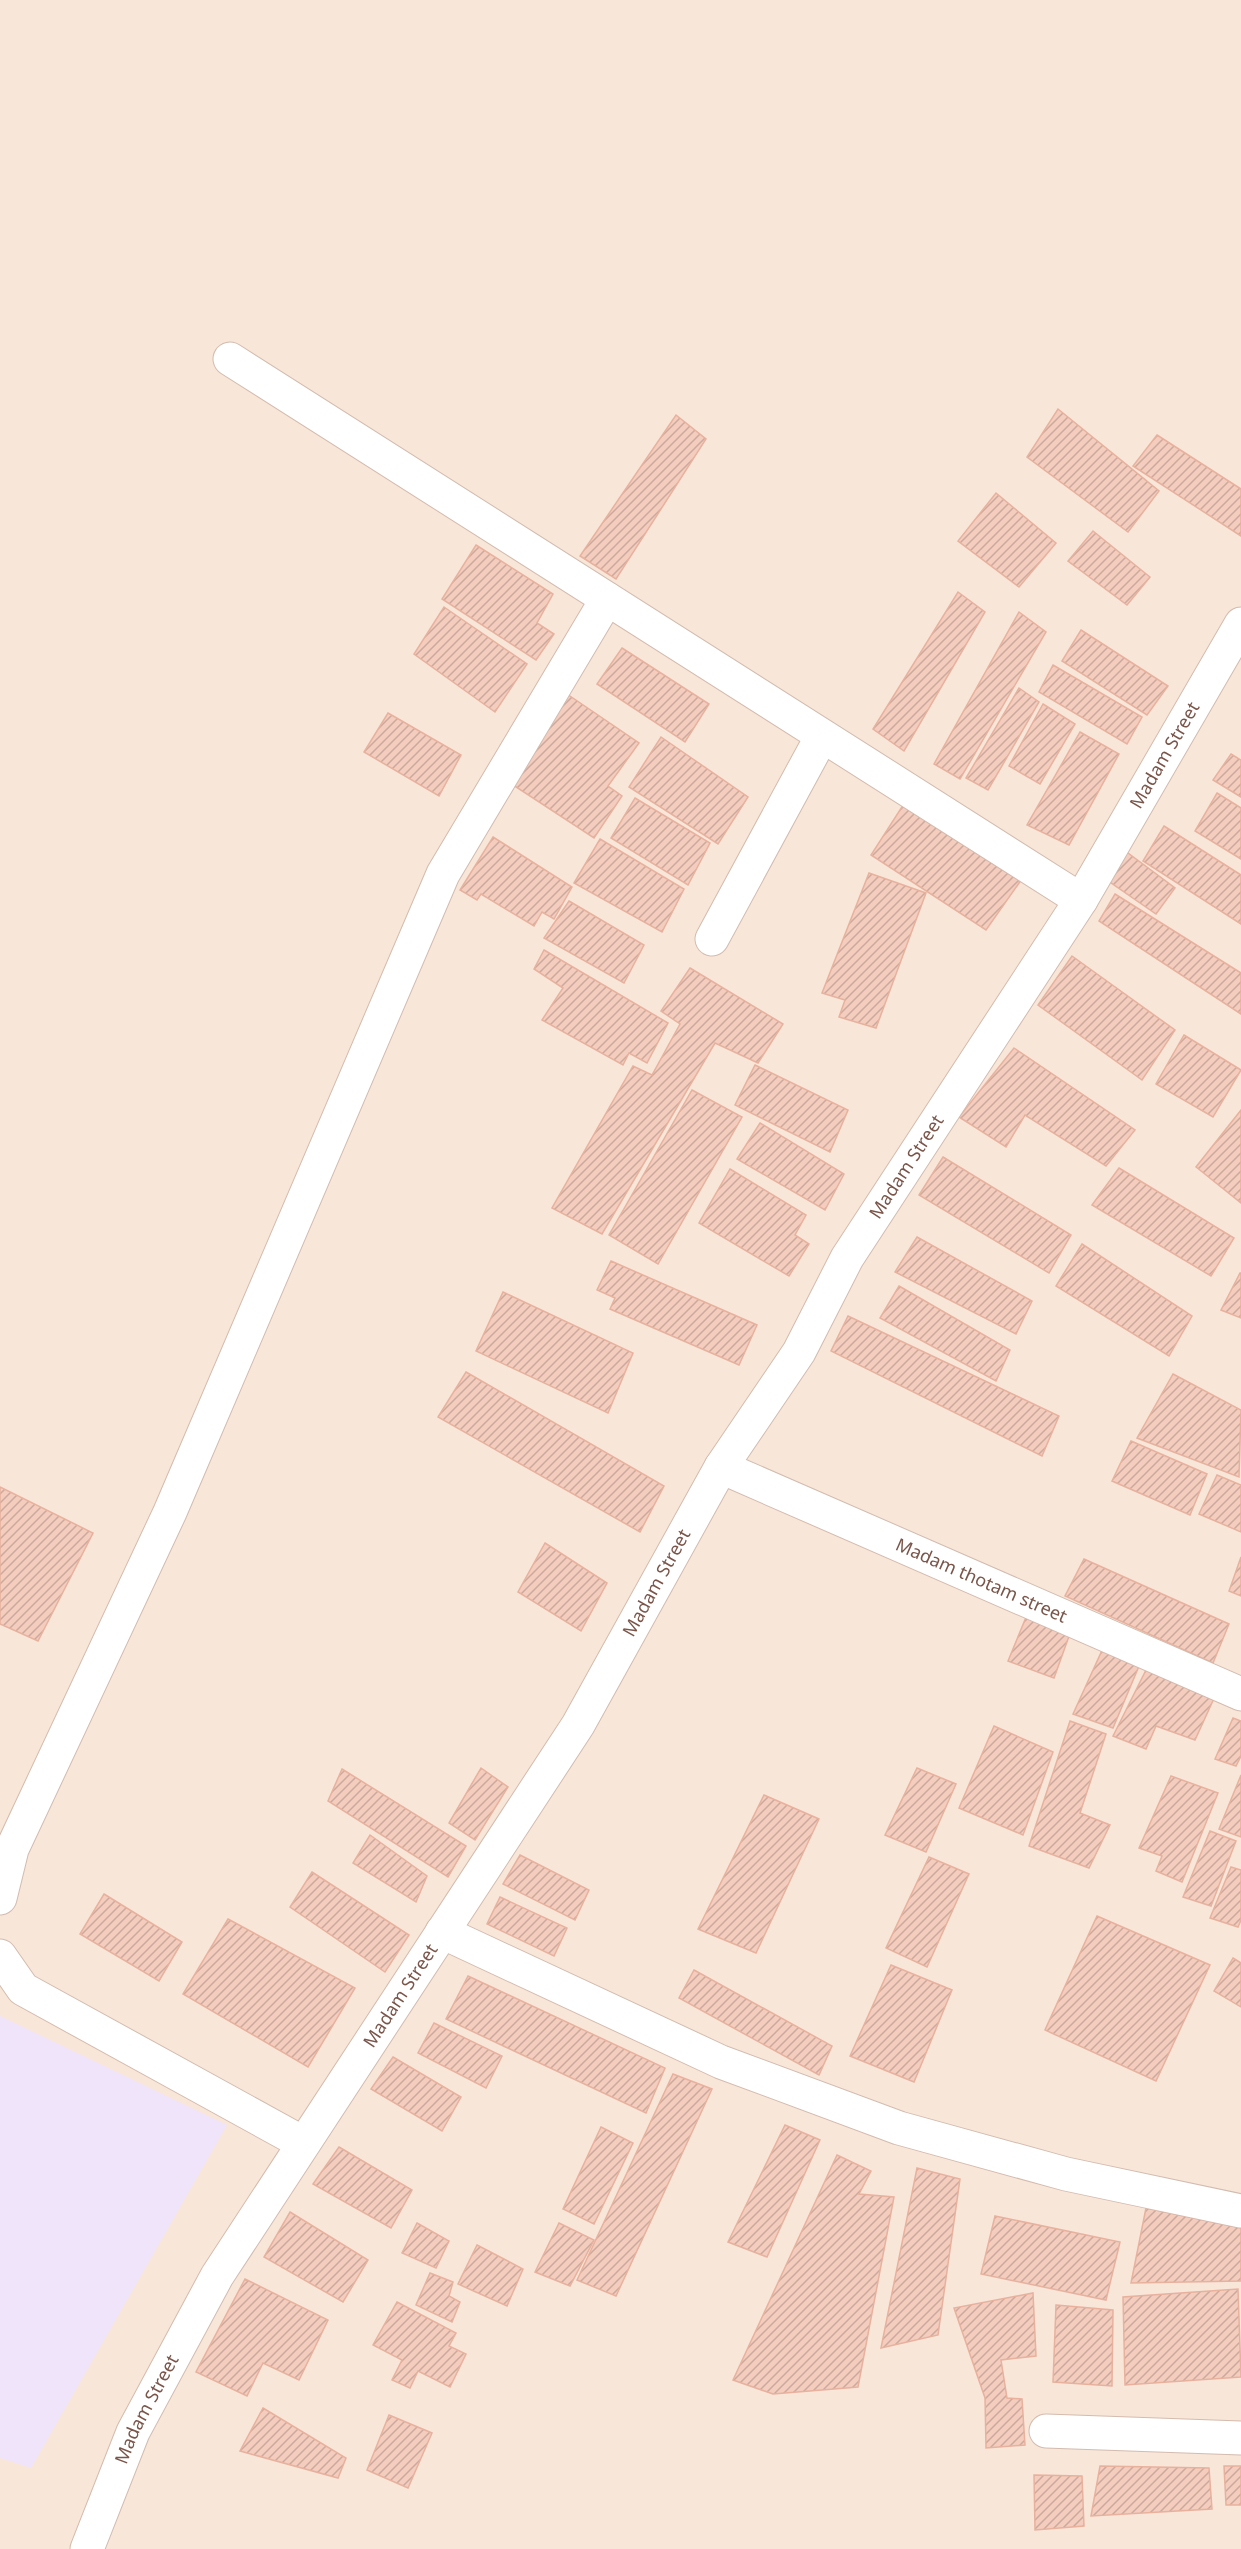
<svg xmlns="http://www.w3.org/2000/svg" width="1241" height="2549" font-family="'Noto Sans',sans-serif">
  <defs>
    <pattern id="building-hatch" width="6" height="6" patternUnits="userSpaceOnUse" patternTransform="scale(1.5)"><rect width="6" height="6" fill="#f4cdbe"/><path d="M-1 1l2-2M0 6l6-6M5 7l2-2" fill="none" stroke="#cba99c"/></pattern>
  </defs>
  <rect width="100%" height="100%" fill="#fdf3e8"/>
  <rect fill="#f8e6d9" x="0" y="0" width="1241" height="2549"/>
  <path fill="#f0e4fa" d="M 0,2016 L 227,2125 L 31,2468 L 0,2458 Z"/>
  <g fill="url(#building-hatch)" stroke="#e8b19e" stroke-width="1.5">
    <path d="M 1058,409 L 1159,491 L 1128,532 L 1027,457 Z"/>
    <path d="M 676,415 L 706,439 L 616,579 L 580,556 Z"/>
    <path d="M 1157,435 L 1241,489 L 1241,536 L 1133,466 Z"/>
    <path d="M 996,493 L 1056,543 L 1019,587 L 958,541 Z"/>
    <path d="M 1093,531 L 1150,577 L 1127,605 L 1068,561 Z"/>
    <path d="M 476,545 L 553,594 L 537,623 L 554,634 L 536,660 L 442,599 Z"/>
    <path d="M 958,592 L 985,612 L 904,751 L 873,729 Z"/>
    <path d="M 444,607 L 527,664 L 495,712 L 414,654 Z"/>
    <path d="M 1019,612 L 1046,632 L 960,779 L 934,764 Z"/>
    <path d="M 1081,630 L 1168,686 L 1147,715 L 1062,661 Z"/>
    <path d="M 622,648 L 709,704 L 685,742 L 597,684 Z"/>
    <path d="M 1053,665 L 1142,717 L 1127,744 L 1039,692 Z"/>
    <path d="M 1019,688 L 1039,702 L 988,790 L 966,778 Z"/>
    <path d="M 567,694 L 639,743 L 608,786 L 622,796 L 594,838 L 510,783 Z"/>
    <path d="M 1043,704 L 1075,724 L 1040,784 L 1009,766 Z"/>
    <path d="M 388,713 L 461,755 L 439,796 L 364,752 Z"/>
    <path d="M 1080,732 L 1119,754 L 1069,845 L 1027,825 Z"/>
    <path d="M 661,737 L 748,797 L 718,844 L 629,787 Z"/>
    <path d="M 1231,754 L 1241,760 L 1241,797 L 1213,780 Z"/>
    <path d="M 1217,793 L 1241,808 L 1241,859 L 1195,831 Z"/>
    <path d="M 635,798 L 710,843 L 688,885 L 611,838 Z"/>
    <path d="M 907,799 L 1024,876 L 986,930 L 871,855 Z"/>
    <path d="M 1164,826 L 1241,875 L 1241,924 L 1143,861 Z"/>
    <path d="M 493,837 L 572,887 L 554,919 L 542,912 L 534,926 L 481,894 L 477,900 L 460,890 Z"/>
    <path d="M 600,839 L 684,889 L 662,932 L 574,883 Z"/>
    <path d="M 1124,850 L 1175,888 L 1156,914 L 1104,878 Z"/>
    <path d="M 869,873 L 926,893 L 876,1028 L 839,1017 L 845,1000 L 822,993 Z"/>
    <path d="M 1115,894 L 1241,973 L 1241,1014 L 1099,921 Z"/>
    <path d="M 569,901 L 644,945 L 624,983 L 544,938 Z"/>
    <path d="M 544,950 L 668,1023 L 647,1063 L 629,1053 L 623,1065 L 542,1020 L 563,988 L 534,969 Z"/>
    <path d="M 1072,956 L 1175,1030 L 1142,1080 L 1038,1005 Z"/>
    <path d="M 690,968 L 783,1024 L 758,1063 L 715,1043 L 602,1234 L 552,1208 L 633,1066 L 652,1075 L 680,1024 L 661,1011 Z"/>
    <path d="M 1184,1035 L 1241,1070 L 1213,1117 L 1156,1084 Z"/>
    <path d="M 1014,1048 L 1135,1130 L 1106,1166 L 1025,1115 L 1006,1147 L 959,1117 Z"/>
    <path d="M 755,1065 L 848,1110 L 830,1152 L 735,1105 Z"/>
    <path d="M 692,1090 L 742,1117 L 658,1264 L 609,1235 Z"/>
    <path d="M 1241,1110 L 1241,1203 L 1196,1167 Z"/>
    <path d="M 760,1123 L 844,1174 L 825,1210 L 737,1159 Z"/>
    <path d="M 943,1157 L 1071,1235 L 1049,1273 L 919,1195 Z"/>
    <path d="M 1119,1168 L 1234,1238 L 1211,1276 L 1092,1205 Z"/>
    <path d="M 730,1169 L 806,1215 L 795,1235 L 809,1244 L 789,1276 L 699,1223 Z"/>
    <path d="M 917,1237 L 1032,1301 L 1016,1334 L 895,1272 Z"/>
    <path d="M 1082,1244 L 1192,1316 L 1169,1356 L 1056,1286 Z"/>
    <path d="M 611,1261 L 757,1325 L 739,1365 L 610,1309 L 615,1298 L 597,1290 Z"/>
    <path d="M 1240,1273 L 1241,1273 L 1241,1318 L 1221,1310 Z"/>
    <path d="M 899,1286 L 1010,1350 L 996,1381 L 880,1318 Z"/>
    <path d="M 503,1292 L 633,1353 L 608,1413 L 476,1351 Z"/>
    <path d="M 848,1316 L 1059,1416 L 1042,1456 L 831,1351 Z"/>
    <path d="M 466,1372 L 664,1486 L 640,1532 L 438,1417 Z"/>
    <path d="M 1173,1374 L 1241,1410 L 1239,1477 L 1137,1438 Z"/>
    <path d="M 1131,1441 L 1207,1474 L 1190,1515 L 1112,1481 Z"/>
    <path d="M 1217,1475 L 1241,1485 L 1241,1532 L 1199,1514 Z"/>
    <path d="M 0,1487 L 93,1533 L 38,1641 L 0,1624 Z"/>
    <path d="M 545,1543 L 607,1583 L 581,1631 L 518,1592 Z"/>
    <path d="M 1241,1557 L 1241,1596 L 1229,1591 Z"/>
    <path d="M 1084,1559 L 1229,1624 L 1213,1663 L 1065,1596 Z"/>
    <path d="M 1029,1610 L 1072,1628 L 1054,1678 L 1008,1661 Z"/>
    <path d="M 1104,1646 L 1142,1659 L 1113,1728 L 1073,1714 Z"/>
    <path d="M 1149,1664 L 1216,1694 L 1195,1740 L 1156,1726 L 1146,1749 L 1113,1736 Z"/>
    <path d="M 1233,1718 L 1241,1721 L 1241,1756 L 1236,1766 L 1215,1759 Z"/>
    <path d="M 1070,1721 L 1106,1734 L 1080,1813 L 1110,1825 L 1089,1868 L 1029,1846 Z"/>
    <path d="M 994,1726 L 1053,1752 L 1023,1835 L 959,1808 Z"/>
    <path d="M 481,1768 L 508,1787 L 475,1840 L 449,1823 Z"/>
    <path d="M 917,1768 L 956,1784 L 926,1852 L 885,1835 Z"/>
    <path d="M 342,1769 L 466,1846 L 448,1877 L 328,1801 Z"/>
    <path d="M 1241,1775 L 1241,1837 L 1219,1829 Z"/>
    <path d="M 1171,1776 L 1218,1793 L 1182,1882 L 1156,1871 L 1162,1856 L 1139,1848 Z"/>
    <path d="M 764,1795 L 819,1819 L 756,1953 L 698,1929 Z"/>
    <path d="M 1210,1831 L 1236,1841 L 1211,1906 L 1183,1897 Z"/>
    <path d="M 370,1835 L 427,1876 L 416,1902 L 353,1863 Z"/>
    <path d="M 520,1855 L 589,1890 L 575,1920 L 503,1884 Z"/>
    <path d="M 929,1857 L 969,1874 L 927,1967 L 886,1948 Z"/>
    <path d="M 1231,1867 L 1241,1870 L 1241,1920 L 1238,1927 L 1210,1918 Z"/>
    <path d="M 312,1872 L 409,1935 L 385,1972 L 290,1907 Z"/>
    <path d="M 104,1894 L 182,1942 L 159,1981 L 80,1934 Z"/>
    <path d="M 500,1897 L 567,1928 L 554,1956 L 487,1924 Z"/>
    <path d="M 1097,1916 L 1210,1965 L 1156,2081 L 1045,2030 Z"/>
    <path d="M 228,1919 L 355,1988 L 308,2067 L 183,1994 Z"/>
    <path d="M 1233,1958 L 1241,1963 L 1241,2007 L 1214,1991 Z"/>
    <path d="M 891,1965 L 952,1990 L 914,2082 L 850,2056 Z"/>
    <path d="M 694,1970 L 832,2046 L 819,2075 L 679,1998 Z"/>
    <path d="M 468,1976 L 665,2068 L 646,2113 L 446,2019 Z"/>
    <path d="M 434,2023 L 502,2056 L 486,2088 L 418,2053 Z"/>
    <path d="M 393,2057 L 461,2097 L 442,2131 L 371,2089 Z"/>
    <path d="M 673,2074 L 712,2089 L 616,2296 L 577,2280 Z"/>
    <path d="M 785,2125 L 820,2140 L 767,2257 L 728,2242 Z"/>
    <path d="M 601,2127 L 633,2143 L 594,2224 L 563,2209 Z"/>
    <path d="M 339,2147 L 412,2190 L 391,2228 L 313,2184 Z"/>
    <path d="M 837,2155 L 871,2171 L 859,2194 L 894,2197 L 858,2387 L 773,2394 L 733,2380 Z"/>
    <path d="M 917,2168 L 960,2179 L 938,2335 L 881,2348 Z"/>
    <path d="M 1146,2208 L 1241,2228 L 1241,2281 L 1131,2283 Z"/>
    <path d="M 290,2212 L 368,2260 L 343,2302 L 264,2257 Z"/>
    <path d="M 995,2216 L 1120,2242 L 1106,2300 L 981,2274 Z"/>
    <path d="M 417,2223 L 449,2241 L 436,2268 L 402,2253 Z"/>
    <path d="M 559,2223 L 594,2240 L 570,2286 L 535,2272 Z"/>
    <path d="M 477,2245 L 523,2269 L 507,2306 L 458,2284 Z"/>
    <path d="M 430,2273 L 453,2282 L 449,2296 L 460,2302 L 452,2322 L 416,2305 Z"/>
    <path d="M 245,2279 L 328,2320 L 299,2380 L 263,2363 L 247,2396 L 196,2372 Z"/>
    <path d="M 1238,2289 L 1241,2377 L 1125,2385 L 1123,2297 Z"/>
    <path d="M 1033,2293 L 1036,2356 L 1001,2360 L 1007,2398 L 1022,2399 L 1025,2445 L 986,2448 L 985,2398 L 954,2308 Z"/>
    <path d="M 397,2302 L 456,2333 L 449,2346 L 466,2354 L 450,2387 L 418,2371 L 410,2388 L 392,2380 L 402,2360 L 373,2345 Z"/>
    <path d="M 1056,2305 L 1113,2310 L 1112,2386 L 1053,2382 Z"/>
    <path d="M 263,2408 L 346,2458 L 338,2478 L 240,2451 Z"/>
    <path d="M 389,2415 L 432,2433 L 408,2488 L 367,2470 Z"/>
    <path d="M 1100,2466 L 1209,2468 L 1212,2509 L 1091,2516 Z"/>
    <path d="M 1224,2466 L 1241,2466 L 1241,2505 L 1226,2505 Z"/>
    <path d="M 1034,2475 L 1082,2476 L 1084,2526 L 1035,2530 Z"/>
  </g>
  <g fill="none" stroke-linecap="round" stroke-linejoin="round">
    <defs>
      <g id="minor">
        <path d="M 230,359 L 1081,900"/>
        <path d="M 712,939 L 822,736"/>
        <path id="s1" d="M 721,1467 L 1241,1694"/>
        <path d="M 0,1898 L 12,1849 L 170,1512 L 443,874 L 607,599"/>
        <path d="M 442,1932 L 721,2062 L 899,2128 L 1066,2174 L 1241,2211"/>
        <path d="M 0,1956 L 23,1989 L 303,2143"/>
        <path d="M 1046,2431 L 1241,2438"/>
      </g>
      <g id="tertiary">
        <path id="s2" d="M 87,2549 L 133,2432 L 217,2276 L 578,1725 L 721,1467 L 799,1352 L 847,1258 L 1081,900 L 1241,624"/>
      </g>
    </defs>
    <use href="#minor" stroke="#d3bbaf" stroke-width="35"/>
    <use href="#tertiary" stroke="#d3bbaf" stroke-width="35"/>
    <use href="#minor" stroke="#fff" stroke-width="33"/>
    <use href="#tertiary" stroke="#fff" stroke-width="33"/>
  </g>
  <g text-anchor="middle" stroke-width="4.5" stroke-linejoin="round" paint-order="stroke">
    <g font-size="18" fill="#7a554a" stroke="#fff7f0">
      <text dy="6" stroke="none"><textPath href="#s2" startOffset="2096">Madam Street</textPath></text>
      <text dy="6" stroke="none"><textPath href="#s2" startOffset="1610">Madam Street</textPath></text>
      <text dy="6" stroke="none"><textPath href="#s1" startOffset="284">Madam thotam street</textPath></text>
      <text dy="6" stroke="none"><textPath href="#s2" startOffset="1124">Madam Street</textPath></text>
      <text dy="6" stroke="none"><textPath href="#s2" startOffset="638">Madam Street</textPath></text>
      <text dy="6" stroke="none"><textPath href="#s2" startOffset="152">Madam Street</textPath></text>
    </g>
  </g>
</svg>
